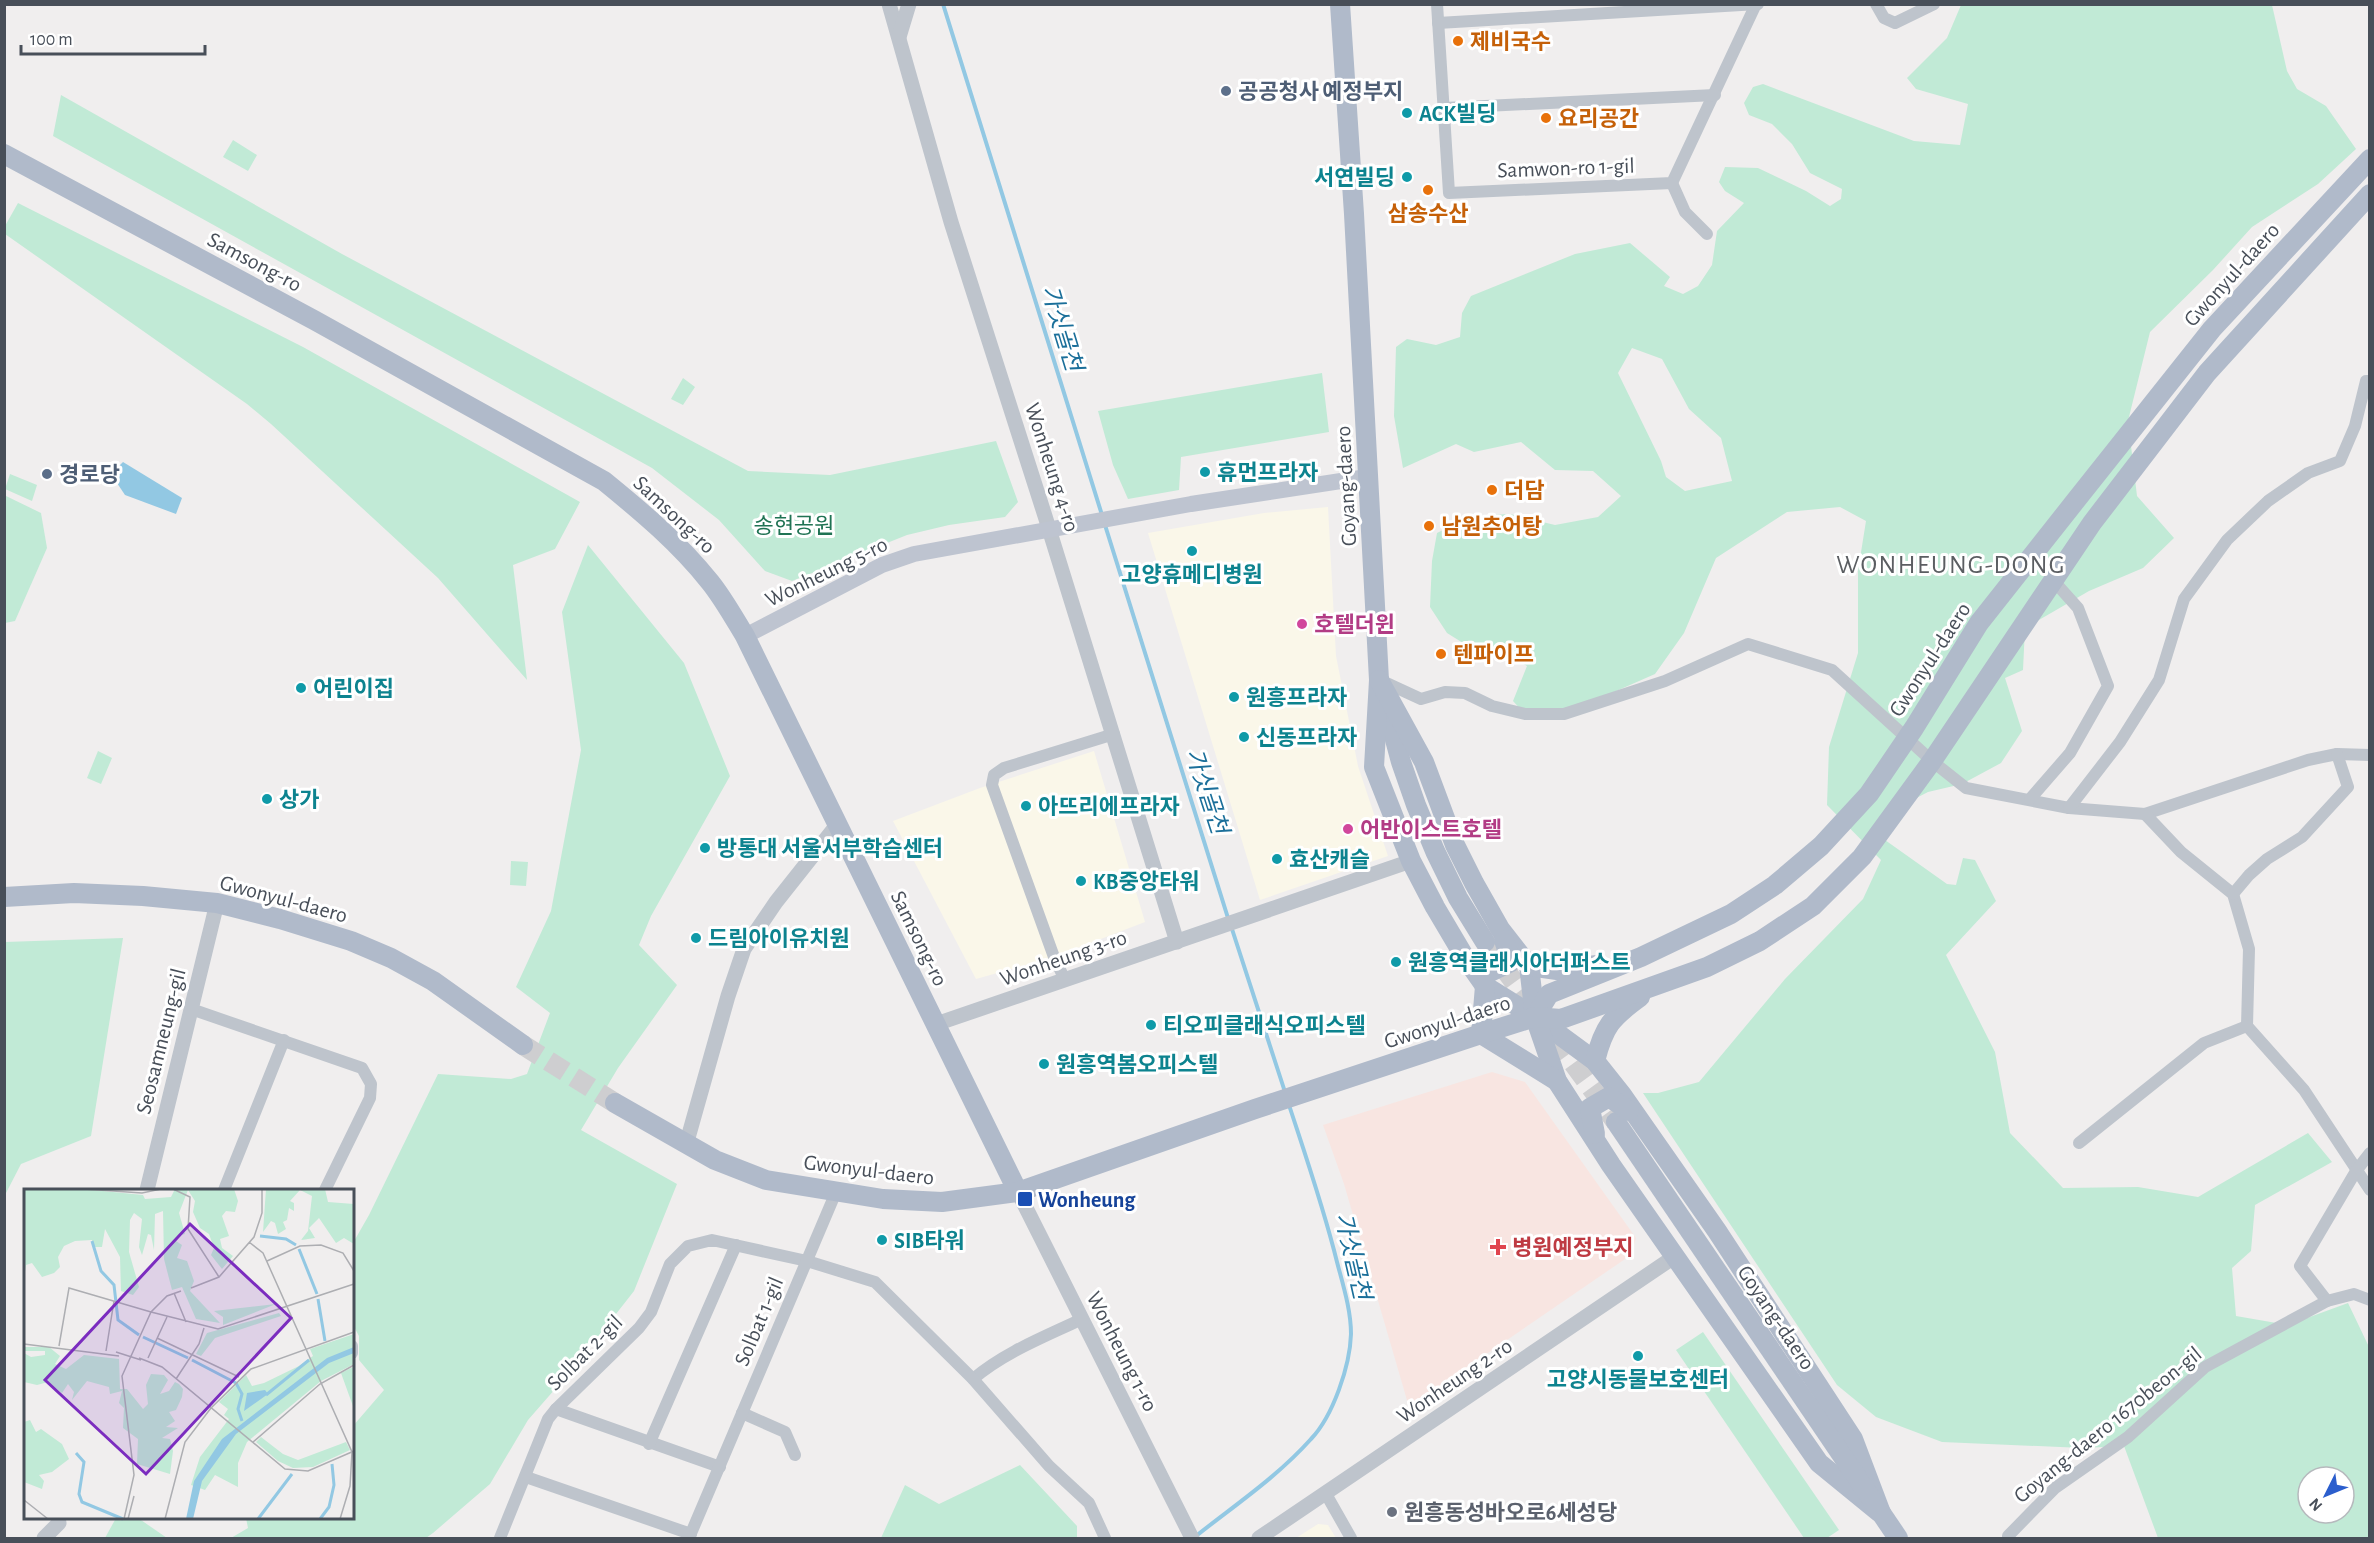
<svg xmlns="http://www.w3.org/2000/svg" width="2374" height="1543" font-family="'Alegreya Sans','Noto Sans KR',sans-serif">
  <rect width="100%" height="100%" fill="#f0eeee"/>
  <g fill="#faf7e9">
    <path d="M 1328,507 L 1336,656 L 1358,766 L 1388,856 L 1260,900 L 1148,533 L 1264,513 Z"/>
    <path d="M 1094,751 L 1145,922 L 1054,957 L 976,979 L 893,821 L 980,788 Z"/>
    <path d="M 1318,1524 L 1328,1525 L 1336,1538 L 1296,1538 Z"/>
  </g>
  <path fill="#f8e5e1" d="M 1492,1072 L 1525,1082 L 1636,1238 L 1631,1255 L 1409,1407 L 1344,1184 L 1323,1125 Z"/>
  <g fill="#c1ead6" fill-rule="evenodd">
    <path d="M 1961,5 L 2272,5 L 2287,71 L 2297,89 L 2326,106 L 2356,149 L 2318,184 L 2252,227 L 2213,270 L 2150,332 L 2128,421 L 2137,496 L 2174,538 L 2143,568 L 2089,591 L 2025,628 L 2023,670 L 2005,678 L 2022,731 L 2001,763 L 1962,784 L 1928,792 L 1893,810 L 1885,840 L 1947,884 L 1956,885 L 1963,858 L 1975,860 L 1996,901 L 1946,955 L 1995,1052 L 2010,1133 L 2063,1188 L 2138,1187 L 2198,1197 L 2308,1133 L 2332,1162 L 2255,1205 L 2251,1251 L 2232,1268 L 2236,1316 L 2288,1325 L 2348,1303 L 2369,1347 L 2369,1538 L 2158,1538 L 2124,1446 L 2083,1448 L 1942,1442 L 1876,1417 L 1837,1385 L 1643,1093 L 1658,1093 L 1699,1082 L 1785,979 L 1863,899 L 1881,860 L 1827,805 L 1829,747 L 1858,653 L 1858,571 L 1866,521 L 1840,507 L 1787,512 L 1716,558 L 1684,633 L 1655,674 L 1564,714 L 1525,714 L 1513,701 L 1527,666 L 1496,647 L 1471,648 L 1447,633 L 1430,607 L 1432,561 L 1437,533 L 1471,516 L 1510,514 L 1555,525 L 1598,517 L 1621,496 L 1593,471 L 1555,470 L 1521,442 L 1474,452 L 1456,444 L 1403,468 L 1394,416 L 1396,347 L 1407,339 L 1436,345 L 1460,337 L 1462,313 L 1471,296 L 1575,254 L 1630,243 L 1670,277 L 1664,286 L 1683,294 L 1698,286 L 1712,265 L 1717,231 L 1744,203 L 1725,191 L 1719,182 L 1725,167 L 1758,168 L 1806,191 L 1830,206 L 1841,199 L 1842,189 L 1810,173 L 1792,144 L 1772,124 L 1749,115 L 1744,103 L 1753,87 L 1763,84 L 1914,141 L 1960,145 L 1968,104 L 1916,89 L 1907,78 L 1947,38 ZM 1632,348 L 1662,359 L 1689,409 L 1721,438 L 1732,481 L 1685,491 L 1666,477 L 1661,461 L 1618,373 ZM 2308,1477 L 2344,1477 L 2344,1513 L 2308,1513 Z"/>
    <path d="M 61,95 L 342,254 L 748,471 L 830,475 L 996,441 L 1018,502 L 1005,517 L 949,525 L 907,535 L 792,581 L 765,571 L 719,520 L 652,468 L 53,136 Z"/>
    <path d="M 233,140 L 257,155 L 248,171 L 223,157 Z"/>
    <path d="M 18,203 L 303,347 L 580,502 L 555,549 L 513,565 L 527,680 L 438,578 L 271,424 L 247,404 L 5,234 L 5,226 Z"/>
    <path d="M 1322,373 L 1329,432 L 1181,457 L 1179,490 L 1128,499 L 1113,465 L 1098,411 Z"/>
    <path d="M 683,378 L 695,387 L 683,405 L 671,399 Z"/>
    <path d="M 10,474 L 37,485 L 32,501 L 5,489 Z"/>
    <path d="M 4,495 L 41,513 L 47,548 L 15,621 L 5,623 Z"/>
    <path d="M 588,545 L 684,663 L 730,776 L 651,916 L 639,945 L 677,985 L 618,1068 L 581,1130 L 677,1184 L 634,1291 L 576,1365 L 528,1420 L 490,1484 L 433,1533 L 426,1538 L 231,1538 L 248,1528 L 246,1518 L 352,1518 L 353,1426 L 384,1390 L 359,1360 L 359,1336 L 353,1325 L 353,1243 L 369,1215 L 438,1074 L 511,1079 L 527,1074 L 550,1013 L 516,987 L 551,911 L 581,750 L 562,612 Z"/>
    <path d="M 98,751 L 112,758 L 101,784 L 87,778 Z"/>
    <path d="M 511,861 L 528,862 L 526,886 L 510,885 Z"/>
    <path d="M 123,938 L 91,1136 L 21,1164 L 5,1195 L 5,942 Z"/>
    <path d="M 1703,1332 L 1839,1530 L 1827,1538 L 1804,1538 L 1676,1350 Z"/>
    <path d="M 1020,1465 L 1077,1526 L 1077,1538 L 881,1538 L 905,1485 L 939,1504 Z"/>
    <path d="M 116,1518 L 138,1518 L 167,1538 L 105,1538 Z"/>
  </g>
  <path fill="#92c8e3" d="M 123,462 L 182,498 L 176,514 L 125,495 L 111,474 Z"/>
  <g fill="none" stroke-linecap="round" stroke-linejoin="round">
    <g stroke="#92c8e3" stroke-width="4">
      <path d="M 943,4 L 1102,515"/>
      <path d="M 1105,525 L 1228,918"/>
      <path d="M 1231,926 L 1285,1092"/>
      <path d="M 1196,1536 C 1235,1505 1277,1477 1311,1439 C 1333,1416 1350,1366 1351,1334 C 1351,1310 1343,1285 1337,1262 C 1324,1209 1306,1157 1289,1105"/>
    </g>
    <g stroke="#ceced0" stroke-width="20" stroke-dasharray="20 10" stroke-linecap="butt">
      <path d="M 1485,942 L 1616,1122"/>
      <path d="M 523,1045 L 615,1103"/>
    </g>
    <g stroke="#bec4cc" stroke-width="12">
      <path d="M 1437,4 L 1449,193 L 1672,183 L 1756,4"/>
      <path d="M 1876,4 L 1884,18 L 1895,23 L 1934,4"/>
      <path d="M 1438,23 L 1758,4"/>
      <path d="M 1444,108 L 1715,95"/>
      <path d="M 1672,183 L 1685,212 L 1707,234"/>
      <path d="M 1382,681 L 1421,699 L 1445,692 L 1465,693 L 1492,706 L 1525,714 L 1564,714 L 1665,681 L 1748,644 L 1832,670 L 1932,761 L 1966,788 L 2069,808 L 2145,814 L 2308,760 L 2337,754 L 2370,755"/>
      <path d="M 2030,799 L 2070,753 L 2108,686 L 2078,608 L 2052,579"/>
      <path d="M 2069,808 L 2120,742 L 2159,680 L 2184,599 L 2227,540 L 2268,501 L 2308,473 L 2340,461 L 2355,426 L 2366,381 L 2370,381"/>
      <path d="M 2145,814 L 2181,852 L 2233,894 L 2249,949 L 2247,1026 L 2304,1090 L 2370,1190"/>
      <path d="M 2233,894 L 2249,875 L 2267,859 L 2302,837 L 2348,787 L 2337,754"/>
      <path d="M 1065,980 L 1054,957 L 992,785 L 994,775 L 1004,768 L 1114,734"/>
      <path d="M 191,1009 L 362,1068 L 371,1084 L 370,1098 L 325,1190"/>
      <path d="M 2079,1143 L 2204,1043 L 2247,1026"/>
      <path d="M 224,1190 L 284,1040"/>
      <path d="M 2327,1301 L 2300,1266 L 2356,1171 L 2370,1153"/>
      <path d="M 352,1346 L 352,1353"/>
      <path d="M 973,1379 C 1005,1352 1044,1337 1082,1319"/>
      <path d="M 556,1409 L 720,1467"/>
      <path d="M 742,1413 L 785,1432 L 795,1455"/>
      <path d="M 649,1444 L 736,1245"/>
      <path d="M 526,1477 L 691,1534"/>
      <path d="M 1326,1494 L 1351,1538"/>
      <path d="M 500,1538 L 548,1419 L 556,1409 L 639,1328 L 651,1312 L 670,1264 L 688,1246 L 712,1240 L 807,1261 L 875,1282 L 973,1379 L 1049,1466 L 1089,1503 L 1105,1538"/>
      <path d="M 689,1538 L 836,1192"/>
      <path d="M 2008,1538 L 2008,1536 L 2055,1488 L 2128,1437 L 2205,1367 L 2327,1301 L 2354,1294 L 2370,1300"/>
    </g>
    <g stroke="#bec4cc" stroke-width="15">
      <path d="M 889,4 L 951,222 L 1045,516 L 1177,942"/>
      <path d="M 899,37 L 909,4"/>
      <path d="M 936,1024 L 1411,861"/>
      <path d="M 686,1145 L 728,996 L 744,949 L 776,902 L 837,825"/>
      <path d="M 147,1190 L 217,903"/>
      <path d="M 1018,1192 L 1192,1538"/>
      <path d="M 44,1538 L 59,1523 L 58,1518"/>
      <path d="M 1259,1538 L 1674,1257"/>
    </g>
    <path stroke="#bec4d0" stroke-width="16" d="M 745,636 L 882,565 L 914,554 L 1191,504 L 1367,477"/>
    <g stroke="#b0baca" stroke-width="20">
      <path d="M 1340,4 L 1354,214 L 1379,680 L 1401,762 L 1416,805 L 1435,851 L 1458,898 L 1485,942"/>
      <path d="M 4,154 L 314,320 L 604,481 C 642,512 679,543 710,582 C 723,598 734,618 745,636 L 1018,1192"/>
      <path d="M 1379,680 L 1374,767 L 1411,861 L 1435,907 L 1464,956 L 1485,986 L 1535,1017 L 1595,1061 L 1622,1095 L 1717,1231 L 1853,1439 L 1881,1513"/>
      <path d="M 1379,680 L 1424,762 L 1455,845 L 1474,883 L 1500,929 L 1529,966 L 1535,1017 L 1557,1081 L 1611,1165 L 1819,1463 L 1879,1512"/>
      <path d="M 4,897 L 74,893 L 143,896 L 217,903 L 280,919 L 351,941 L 391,958 L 433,981 L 523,1045"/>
      <path d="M 1471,961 L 1488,973 L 1511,962 L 1504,940"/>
      <path d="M 1529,966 L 1557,970 L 1597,965"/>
      <path d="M 1485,986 L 1481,1034 L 1557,1081"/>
      <path d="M 1535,1017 L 1549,994 L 1641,957 L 1731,914 L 1775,885 L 1821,846 L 1869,794 L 1914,728 L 1979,623 L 2073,504 L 2212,329 L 2370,159"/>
      <path d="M 1595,1061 C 1604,1026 1611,1018 1640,997"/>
      <path d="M 615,1103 L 715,1160 L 766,1180 L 883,1199 L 942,1202 L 1018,1192 L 1255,1109 L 1481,1034 L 1535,1017 L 1561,1019 L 1592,1008 L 1707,967 L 1760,941 L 1813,906 L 1862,857 L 1932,761 L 2092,523 L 2207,373 L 2370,194"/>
      <path d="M 1616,1122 L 1898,1538"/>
      <path d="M 1595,1134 L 1590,1108 L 1609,1097 L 1629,1111"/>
    </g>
  </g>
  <g fill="#e8710a" stroke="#fff" stroke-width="2">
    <circle cx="1458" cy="41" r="6"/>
    <circle cx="1546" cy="118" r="6"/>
    <circle cx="1428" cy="190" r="6"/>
    <circle cx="1492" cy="490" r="6"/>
    <circle cx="1429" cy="526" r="6"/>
    <circle cx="1441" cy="654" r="6"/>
  </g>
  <g fill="#5c6f8a" stroke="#fff" stroke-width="2">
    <circle cx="1226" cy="91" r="6"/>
    <circle cx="47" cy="474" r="6"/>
  </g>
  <g fill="#0f9aa8" stroke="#fff" stroke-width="2">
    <circle cx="1407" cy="113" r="6"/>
    <circle cx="1407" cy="177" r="6"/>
    <circle cx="1205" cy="472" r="6"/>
    <circle cx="1192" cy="551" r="6"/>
    <circle cx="301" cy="688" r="6"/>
    <circle cx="1234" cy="697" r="6"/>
    <circle cx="1244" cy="737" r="6"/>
    <circle cx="267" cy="799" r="6"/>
    <circle cx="1026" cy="806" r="6"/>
    <circle cx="705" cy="848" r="6"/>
    <circle cx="1277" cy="859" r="6"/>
    <circle cx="1081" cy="881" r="6"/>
    <circle cx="696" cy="938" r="6"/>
    <circle cx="1396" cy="962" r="6"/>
    <circle cx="1151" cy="1025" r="6"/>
    <circle cx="1044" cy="1064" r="6"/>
    <circle cx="882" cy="1240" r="6"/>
    <circle cx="1638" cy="1356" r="6"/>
  </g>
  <g fill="#d1479c" stroke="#fff" stroke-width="2">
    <circle cx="1302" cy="624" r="6"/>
    <circle cx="1348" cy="829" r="6"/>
  </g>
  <rect fill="#1a4fb4" stroke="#fff" stroke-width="2" x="1017" y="1191" width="16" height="16" rx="3"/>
  <path fill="#e0444e" stroke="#fff" stroke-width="2" d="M1495 1238h6v6h6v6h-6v6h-6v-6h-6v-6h6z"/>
  <circle fill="#6b7280" stroke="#fff" stroke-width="2" cx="1392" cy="1512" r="6"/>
  <g text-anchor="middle" stroke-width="6" stroke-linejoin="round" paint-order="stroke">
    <g font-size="22" font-weight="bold" fill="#c56008" stroke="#fff" text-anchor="start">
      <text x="1470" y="49">제비국수</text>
      <text x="1558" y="126">요리공간</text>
      <text x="1428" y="221" text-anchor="middle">삼송수산</text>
      <text x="1504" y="498">더담</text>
      <text x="1441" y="534">남원추어탕</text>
      <text x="1453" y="662">텐파이프</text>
    </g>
    <g font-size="22" font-weight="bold" fill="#4e5e75" stroke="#fff" text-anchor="start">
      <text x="1238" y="99">공공청사 예정부지</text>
      <text x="59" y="482">경로당</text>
    </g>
    <g font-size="22" font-weight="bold" fill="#0d838f" stroke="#fff" text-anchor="start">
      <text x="1419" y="121">ACK빌딩</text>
      <text x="1395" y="185" text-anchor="end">서연빌딩</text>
      <text x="1217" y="480">휴먼프라자</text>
      <text x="1192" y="582" text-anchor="middle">고양휴메디병원</text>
      <text x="313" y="696">어린이집</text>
      <text x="1246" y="705">원흥프라자</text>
      <text x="1256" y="745">신동프라자</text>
      <text x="279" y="807">상가</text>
      <text x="1038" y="814">아뜨리에프라자</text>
      <text x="717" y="856">방통대 서울서부학습센터</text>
      <text x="1289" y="867">효산캐슬</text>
      <text x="1093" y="889">KB중앙타워</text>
      <text x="708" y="946">드림아이유치원</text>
      <text x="1408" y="970">원흥역클래시아더퍼스트</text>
      <text x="1163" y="1033">티오피클래식오피스텔</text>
      <text x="1056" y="1072">원흥역봄오피스텔</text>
      <text x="894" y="1248">SIB타워</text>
      <text x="1638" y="1387" text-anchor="middle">고양시동물보호센터</text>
    </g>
    <g font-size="22" fill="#484f59" stroke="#fff">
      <text transform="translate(1566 167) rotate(-2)" y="8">Samwon-ro 1-gil</text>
      <text transform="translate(255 261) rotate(28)" y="8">Samsong-ro</text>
      <text transform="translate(2231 274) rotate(-48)" y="8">Gwonyul-daero</text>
      <text transform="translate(1053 467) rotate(72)" y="8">Wonheung 4-ro</text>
      <text transform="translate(1345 486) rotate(-93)" y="8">Goyang-daero</text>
      <text transform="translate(675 514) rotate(43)" y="8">Samsong-ro</text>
      <text transform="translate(826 571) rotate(-26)" y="8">Wonheung 5-ro</text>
      <text transform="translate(1929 659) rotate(-57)" y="8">Gwonyul-daero</text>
      <text transform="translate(284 898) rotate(15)" y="8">Gwonyul-daero</text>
      <text transform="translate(920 938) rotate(64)" y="8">Samsong-ro</text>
      <text transform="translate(1063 957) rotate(-19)" y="8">Wonheung 3-ro</text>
      <text transform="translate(1447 1021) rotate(-18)" y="8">Gwonyul-daero</text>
      <text transform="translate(160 1041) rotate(-76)" y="8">Seosamneung-gil</text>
      <text transform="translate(869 1169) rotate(7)" y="8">Gwonyul-daero</text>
      <text transform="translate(1777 1317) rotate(56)" y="8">Goyang-daero</text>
      <text transform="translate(758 1321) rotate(-67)" y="8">Solbat 1-gil</text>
      <text transform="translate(1123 1351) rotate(63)" y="8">Wonheung 1-ro</text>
      <text transform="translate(584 1352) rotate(-45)" y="8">Solbat 2-gil</text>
      <text transform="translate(1454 1380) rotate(-34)" y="8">Wonheung 2-ro</text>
      <text transform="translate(2107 1424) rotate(-39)" y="8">Goyang-daero 1670beon-gil</text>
    </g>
    <g font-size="22" fill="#207354" stroke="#fff">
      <text x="794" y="533">송현공원</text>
    </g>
    <g font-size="22" font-weight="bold" fill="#b23c85" stroke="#fff" text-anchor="start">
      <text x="1314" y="632">호텔더윈</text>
      <text x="1360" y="837">어반이스트호텔</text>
    </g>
    <g font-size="22" font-weight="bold" fill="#164399" stroke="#fff" text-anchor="start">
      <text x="1038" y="1207">Wonheung</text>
    </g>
    <g font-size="22" font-weight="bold" fill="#be3a42" stroke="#fff" text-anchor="start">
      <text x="1512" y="1255">병원예정부지</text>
    </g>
    <g font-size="22" font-weight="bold" fill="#5b616d" stroke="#fff" text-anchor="start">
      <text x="1404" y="1520">원흥동성바오로6세성당</text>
    </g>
    <g font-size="24" font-style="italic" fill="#1b6f9a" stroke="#fff">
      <text transform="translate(1062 328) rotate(73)" y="8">가싯골천</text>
      <text transform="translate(1207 791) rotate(72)" y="8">가싯골천</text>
      <text transform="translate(1353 1256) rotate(77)" y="8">가싯골천</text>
    </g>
    <g font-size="26" letter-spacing="1.5" fill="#5b5e62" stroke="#fff">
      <text x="1951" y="573">WONHEUNG-DONG</text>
    </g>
  </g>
  <g transform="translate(24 1189)">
    <rect width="330" height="330" fill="#f0eeee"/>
    <path d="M 59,0 L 119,6 L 121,10 L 147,8 L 151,0 L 210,0 L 214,12 L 211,23 L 202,22 L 198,27 L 205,47 L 196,50 L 198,59 L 209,67 L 198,80 L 187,66 L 190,59 L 185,45 L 176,39 L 169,23 L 171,12 L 164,1 L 155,24 L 161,45 L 153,47 L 152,52 L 158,56 L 153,69 L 163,72 L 170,92 L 166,102 L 196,134 L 172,130 L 158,98 L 148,101 L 140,70 L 139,22 L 131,25 L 130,61 L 127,46 L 124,45 L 118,66 L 115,58 L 118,30 L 110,24 L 106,31 L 105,63 L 115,98 L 109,106 L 97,102 L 96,68 L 81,40 L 78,58 L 70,58 L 68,51 L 51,52 L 40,57 L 34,68 L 36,78 L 30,84 L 18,88 L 8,74 L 2,76 L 0,89 L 0,1 ZM 242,0 L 301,0 L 304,13 L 330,15 L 330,55 L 320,49 L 312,54 L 295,29 L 285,39 L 291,49 L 277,51 L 284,42 L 288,7 L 276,1 L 266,12 L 270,14 L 270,22 L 265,19 L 263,31 L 259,33 L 262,40 L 254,45 L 251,34 L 247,32 L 239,43 ZM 252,115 L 199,136 L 199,128 L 190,122 ZM 255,124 L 257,127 L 191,149 L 177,167 L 172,165 L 183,144 ZM 330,145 L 330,175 L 297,192 L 223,253 L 214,274 L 214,298 L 191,286 L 181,301 L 167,296 L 176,268 L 205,230 L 200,226 L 204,220 L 195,213 L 222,186 L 228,197 L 240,194 L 275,177 L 289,167 L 286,160 ZM 0,158 L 25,158 L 36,167 L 31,175 L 42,180 L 60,166 L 95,170 L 96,200 L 103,200 L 119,220 L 124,215 L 122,196 L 127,185 L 140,186 L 144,191 L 136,205 L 145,202 L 151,193 L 155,195 L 159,200 L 158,208 L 152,221 L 145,223 L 151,232 L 142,238 L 154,239 L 138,249 L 146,250 L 149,262 L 146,285 L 113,275 L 114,250 L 99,239 L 100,219 L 95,214 L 98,202 L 86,205 L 85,198 L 63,192 L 48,211 L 50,203 L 44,195 L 38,204 L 24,193 L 13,196 L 0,193 L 0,164 L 7,168 L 21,166 L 21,162 L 0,162 ZM 329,178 L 330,181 L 330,220 L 317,184 ZM 6,231 L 12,243 L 17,240 L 38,255 L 45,270 L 28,283 L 15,286 L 20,292 L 18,300 L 0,293 L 0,233 ZM 237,248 L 259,265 L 274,271 L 322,253 L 326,261 L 289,278 L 269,279 L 254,272 L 232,253 Z" fill="#c1ead6"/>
    <path d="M 330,158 L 330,164 L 305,174 L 212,245 L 178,292 L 169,330 L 162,330 L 170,292 L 198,250 L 303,169 ZM 241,201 L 244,205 L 220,222 L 223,204 Z" fill="#92c8e3"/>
    <path fill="none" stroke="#92c8e3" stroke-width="3" d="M 236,47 L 262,50 L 272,56M 68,52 L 77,82 L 90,96 L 94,131 L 115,146M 275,60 L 293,105M 294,110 L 301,152M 119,148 L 164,169M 168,171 L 212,194 L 218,205 L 214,220 L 218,232M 242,206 L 285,171M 52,264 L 60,273 L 55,305 L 58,313 L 99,330M 234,330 L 268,285M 296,330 L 305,318 L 310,296 L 308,275"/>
    <path fill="none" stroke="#adaeb2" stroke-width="1.5" d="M 60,0 L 118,4 L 137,0M 149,0 L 166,8 L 164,40 L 195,88M 225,53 L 239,64 L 328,263 L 326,297 L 316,330M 243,72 L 276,57 L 297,56 L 319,64 L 330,82M 167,99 L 195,88 L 230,48 L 238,24 L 238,0M 150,104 L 162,133M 127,123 L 194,140 L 330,95M 133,149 L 215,188M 0,155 L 95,167M 35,157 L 45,99 L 127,123M 82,162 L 90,112M 92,163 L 117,171M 115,169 L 138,178 L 261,280 L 284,282 L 330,262M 124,169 L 143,128M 152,190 L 175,155 L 180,139M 187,219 L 227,180 L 330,143M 229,253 L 296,195 L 330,176M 0,311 L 24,330M 100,330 L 110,286 L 98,187 L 127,123 L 143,107 L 157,102M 104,330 L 110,307M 141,330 L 161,253 L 187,219"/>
    <path fill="#7b2cbf" fill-opacity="0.15" stroke="#7b2cbf" stroke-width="3" d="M 166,35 L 267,129 L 122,285 L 21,191 Z"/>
    <rect width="330" height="330" fill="none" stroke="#484f59" stroke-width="3"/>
  </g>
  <rect width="2374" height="1543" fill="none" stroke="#484f59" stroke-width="12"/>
  <g transform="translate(2326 1495) rotate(227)"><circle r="28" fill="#ffffff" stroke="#b6b9bd" stroke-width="1.5"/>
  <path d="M0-4.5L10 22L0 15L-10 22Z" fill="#2b5ecd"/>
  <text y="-9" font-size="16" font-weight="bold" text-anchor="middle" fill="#484f59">N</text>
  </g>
  <path d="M21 45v9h184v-9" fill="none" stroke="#484f59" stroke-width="3"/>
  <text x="30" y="45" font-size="18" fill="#484f59" stroke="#ffffff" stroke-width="4.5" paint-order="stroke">100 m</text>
</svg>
